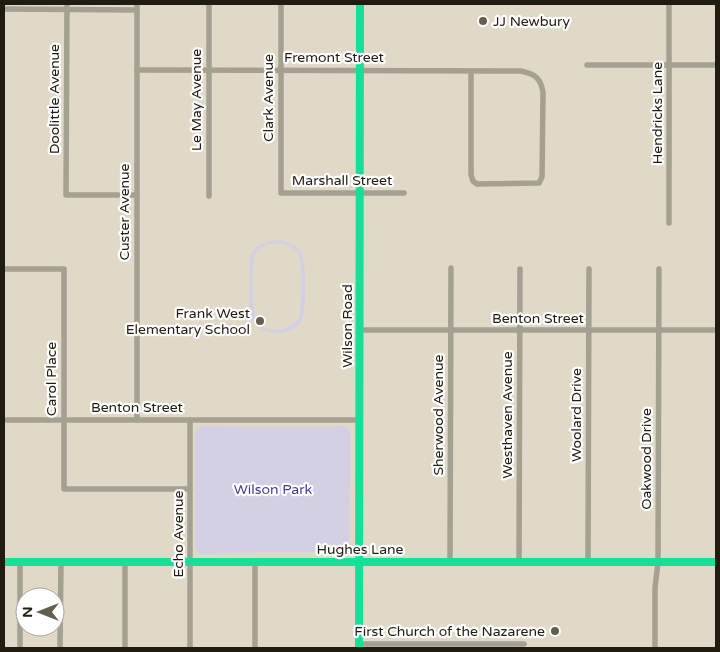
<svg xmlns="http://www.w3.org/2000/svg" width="720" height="652" font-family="'Varela Round',sans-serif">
  <rect width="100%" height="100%" fill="#e0d9c8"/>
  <g fill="#d3d0e4" fill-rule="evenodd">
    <path d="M 276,240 C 285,241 294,243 300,250 C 307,258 307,313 301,322 C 289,340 253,335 249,313 L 250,255 C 256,245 264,242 276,240 ZM 277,243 C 285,244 296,247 299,256 C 303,264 301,309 299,318 C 290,331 265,336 256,319 C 252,312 251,260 256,253 C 261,246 269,244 277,243 Z"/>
    <path d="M 201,426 L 332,427 L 332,426 L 343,426 L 348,428 L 350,432 L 350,489 L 348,489 L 348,491 L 350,492 L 349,550 L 345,552 L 257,552 L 257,551 L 254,551 L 254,553 L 203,554 L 197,552 L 195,547 L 195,431 Z"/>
  </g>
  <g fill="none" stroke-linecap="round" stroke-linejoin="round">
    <g stroke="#a4a092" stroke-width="5.5">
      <path d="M 67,4 L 66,195 L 137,195"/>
      <path d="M 281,4 L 281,193 L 404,193"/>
      <path d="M 4,9 L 137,10"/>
      <path d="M 587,65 L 716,65"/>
      <path d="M 137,70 L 521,71 C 535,74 541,78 543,93 L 542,177 L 539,183 L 477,184 L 473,181 L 471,175 L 471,71"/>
      <path d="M 209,196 L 209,4"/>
      <path d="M 669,223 L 669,4"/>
      <path d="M 4,269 L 64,269 L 64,489 L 190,489"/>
      <path d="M 359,330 L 716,330"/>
      <path d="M 4,420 L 359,420"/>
      <path d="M 137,420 L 137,4"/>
      <path d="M 450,562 L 451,268"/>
      <path d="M 519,562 L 520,269"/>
      <path d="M 588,562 L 589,269"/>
      <path d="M 359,644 L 524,644"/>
      <path d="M 20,648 L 20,562"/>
      <path d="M 60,648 L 61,562"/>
      <path d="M 125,648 L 125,562"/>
      <path d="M 190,648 L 190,420"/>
      <path d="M 255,648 L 255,562"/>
      <path d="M 655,648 L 655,588 L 658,562 L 659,269"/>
    </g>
    <g stroke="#16e098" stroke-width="8">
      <path d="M 4,562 L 716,562"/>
      <path d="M 359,648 L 360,4"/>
    </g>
  </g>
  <g fill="#635e50" stroke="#fff" stroke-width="2">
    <circle cx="483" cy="21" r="5"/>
    <circle cx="260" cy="321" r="5"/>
    <circle cx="555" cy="631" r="5"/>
  </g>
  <g text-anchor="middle" stroke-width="4.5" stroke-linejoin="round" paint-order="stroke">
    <g font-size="14" fill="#201c0f" stroke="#fff" text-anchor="end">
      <text x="493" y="26" text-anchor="start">JJ Newbury</text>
      <text x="250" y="318">Frank West<tspan x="250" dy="16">Elementary School</tspan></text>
      <text x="545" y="636">First Church of the Nazarene</text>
    </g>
    <g font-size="14" fill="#201c0f" stroke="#fff">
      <text x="334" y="62">Fremont Street</text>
      <text transform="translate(268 98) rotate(-90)" y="5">Clark Avenue</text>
      <text transform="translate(54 99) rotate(-90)" y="5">Doolittle Avenue</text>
      <text transform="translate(196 100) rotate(-90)" y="5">Le May Avenue</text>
      <text transform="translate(657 113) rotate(-90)" y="5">Hendricks Lane</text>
      <text x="342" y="185">Marshall Street</text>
      <text transform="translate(124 212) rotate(-90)" y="5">Custer Avenue</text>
      <text x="538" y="323">Benton Street</text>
      <text transform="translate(347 326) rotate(-90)" y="5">Wilson Road</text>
      <text transform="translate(51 379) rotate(-90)" y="5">Carol Place</text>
      <text x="137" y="412">Benton Street</text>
      <text transform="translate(438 415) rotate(-90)" y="5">Sherwood Avenue</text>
      <text transform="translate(507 415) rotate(-90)" y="5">Westhaven Avenue</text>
      <text transform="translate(576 415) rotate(-90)" y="5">Woolard Drive</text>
      <text transform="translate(646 459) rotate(-90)" y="5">Oakwood Drive</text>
      <text transform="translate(178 534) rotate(-90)" y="5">Echo Avenue</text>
      <text x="360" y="554">Hughes Lane</text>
    </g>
    <g font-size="14" fill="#49399a" stroke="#fff">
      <text x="273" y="494">Wilson Park</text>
    </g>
  </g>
  <rect width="720" height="652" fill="none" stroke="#201c0f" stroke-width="10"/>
  <g transform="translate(40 612) rotate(270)"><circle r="24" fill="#ffffff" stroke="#a6a49f"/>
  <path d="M0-4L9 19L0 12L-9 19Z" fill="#635e50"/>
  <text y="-8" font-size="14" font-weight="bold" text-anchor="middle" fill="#201c0f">N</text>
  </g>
</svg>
